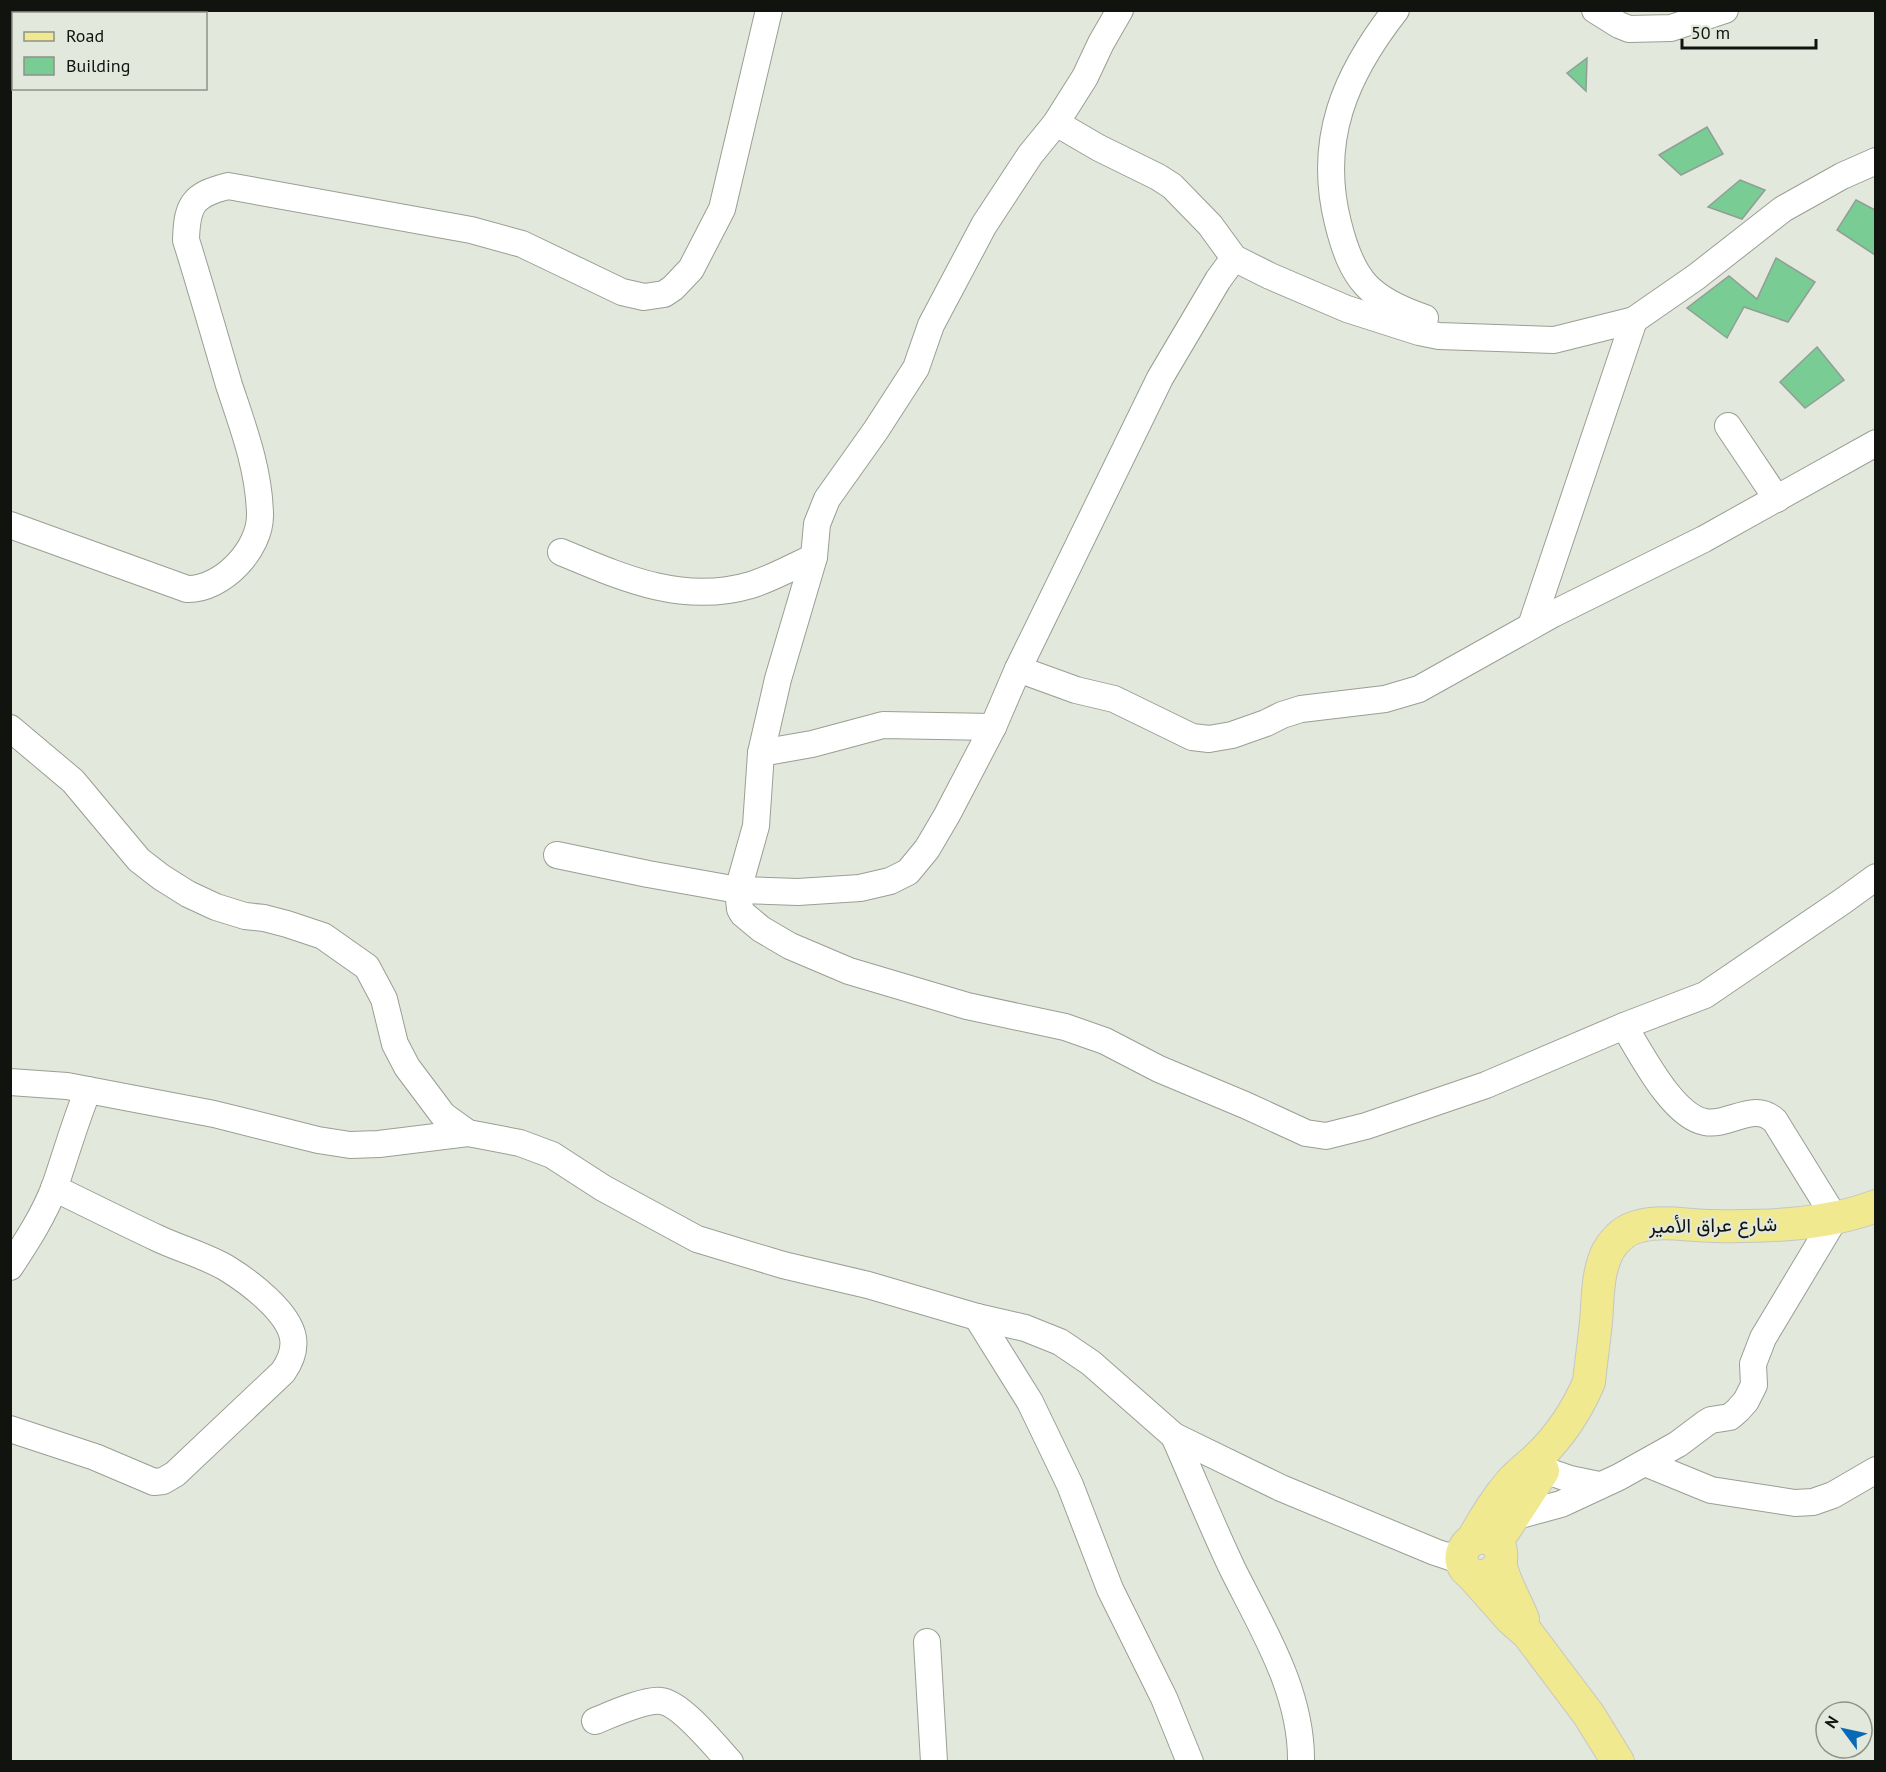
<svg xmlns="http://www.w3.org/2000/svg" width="1886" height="1772" font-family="'PT Sans',Vazirmatn,sans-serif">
  <rect width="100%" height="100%" fill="#e2e8dc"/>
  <g fill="#78cc94" stroke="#929e95" stroke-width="1.5">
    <path d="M 1587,58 L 1586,91 L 1567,73 Z"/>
    <path d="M 1707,127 L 1723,154 L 1681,175 L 1659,155 Z"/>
    <path d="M 1740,180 L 1765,190 L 1742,219 L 1708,207 Z"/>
    <path d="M 1856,200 L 1875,210 L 1875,255 L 1837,230 Z"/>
    <path d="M 1776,258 L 1815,282 L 1788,322 L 1744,307 L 1727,338 L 1687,308 L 1729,276 L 1757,299 Z"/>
    <path d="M 1817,347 L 1844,380 L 1805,408 L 1780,382 Z"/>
  </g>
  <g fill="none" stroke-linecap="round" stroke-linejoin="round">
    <defs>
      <g id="minor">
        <path d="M 1120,10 L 1101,43 L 1085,77 L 1056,123 L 1030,155 L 984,225 L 931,325 L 916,368 L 876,430 L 827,499 L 817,524 L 814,557 L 778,679 L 761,753 L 756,826 L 738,890 L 740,909 L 743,914 L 761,929 L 790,946 L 849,971 L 967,1006 L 1065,1027 L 1105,1041 L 1159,1069 L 1245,1105 L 1306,1133 L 1326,1136 L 1366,1126 L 1486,1085 L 1624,1026 L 1705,995 L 1843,901 L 1876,877"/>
        <path d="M 1396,10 C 1345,75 1317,140 1338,223 C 1352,280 1369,299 1425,318"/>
        <path d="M 1595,10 L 1619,25 L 1629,29 L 1671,28 L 1725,10"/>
        <path d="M 1056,123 L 1099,148 L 1158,177 L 1172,186 L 1210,225 L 1234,258 L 1270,276 L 1347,309 L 1419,332 L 1439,336 L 1554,340 L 1634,320 L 1696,277 L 1783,209 L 1842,176 L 1876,161"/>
        <path d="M 1728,426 L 1777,499"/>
        <path d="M 10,525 L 187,589 C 222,590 261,549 260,514 C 259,469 243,427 229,385 C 215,337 201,288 186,240 C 187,204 193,195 228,186 L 471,230 L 522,244 L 622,292 L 644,297 L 664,294 L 673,288 L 691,269 L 722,209 L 769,10"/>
        <path d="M 561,552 C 623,578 683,605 751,585 C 773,578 794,566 814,557"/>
        <path d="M 1531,626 L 1634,320"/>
        <path d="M 1018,669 L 1076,690 L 1114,699 L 1192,737 L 1209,739 L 1232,735 L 1266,723 L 1282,715 L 1301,709 L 1385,699 L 1419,689 L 1553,614 L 1704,539 L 1876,443"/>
        <path d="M 10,728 L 73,781 L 139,860 L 161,877 L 188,894 L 216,907 L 245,916 L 264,918 L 287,924 L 323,936 L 367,967 L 384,999 L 395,1044 L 407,1067 L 443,1115 L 468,1133"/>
        <path d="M 761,753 L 812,744 L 883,725 L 993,727"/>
        <path d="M 557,855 L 648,874 L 738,890 L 798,892 L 860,888 L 890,881 L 908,872 L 927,849 L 947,815 L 993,727 L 1018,669 L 1160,378 L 1218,280 L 1234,258"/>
        <path d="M 10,1082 L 67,1086 L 214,1114 L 318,1140 L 350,1145 L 379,1144 L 468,1133 L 520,1143 L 552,1155 L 603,1188 L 697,1239 L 783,1265 L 868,1285 L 977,1317 L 1025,1328 L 1060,1342 L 1091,1363 L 1174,1436 L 1281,1488 L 1435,1552 L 1462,1561"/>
        <path d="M 10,1267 C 27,1241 44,1215 55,1186 C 66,1154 75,1122 88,1090"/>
        <path d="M 977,1317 L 1030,1402 L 1070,1485 L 1110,1589 L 1164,1698 L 1190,1762"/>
        <path d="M 10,1429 L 95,1457 L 154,1482 L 163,1481 L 175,1474 L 283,1372 C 290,1362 295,1350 293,1338 C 289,1312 249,1282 228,1269 C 207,1256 180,1249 157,1238 C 123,1222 89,1205 54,1188"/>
        <path d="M 1174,1436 C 1194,1481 1212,1526 1233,1570 C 1263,1630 1302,1692 1301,1762"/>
        <path d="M 1645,1463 L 1711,1490 L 1795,1503 L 1813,1502 L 1833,1495 L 1876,1470"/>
        <path d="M 1544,1470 L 1570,1479 L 1599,1485"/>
        <path d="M 1513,1517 L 1561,1504 L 1619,1477 L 1678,1444 L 1706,1423 L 1711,1420 L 1730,1417 L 1738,1410 L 1746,1401 L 1754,1385 L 1753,1364 L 1763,1338 L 1835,1218 L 1775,1121 C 1754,1100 1729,1127 1705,1122 C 1672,1116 1641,1053 1624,1026"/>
        <path d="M 927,1642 L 934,1762"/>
        <path d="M 595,1721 C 610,1715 645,1699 661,1701 C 681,1703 716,1747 730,1762"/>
      </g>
      <g id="major">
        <path d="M 1472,1540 C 1484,1520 1495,1500 1511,1482 C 1519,1473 1529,1466 1538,1457 C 1560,1436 1577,1410 1589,1382 C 1591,1362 1594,1342 1596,1322 C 1598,1299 1597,1272 1608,1251 C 1615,1239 1626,1229 1640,1226 C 1663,1220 1689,1226 1713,1226 C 1765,1227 1827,1225 1876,1206"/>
        <path d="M 1496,1543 L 1543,1471"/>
        <path d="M 1500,1564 C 1483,1590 1451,1569 1465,1547 C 1473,1534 1493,1535 1500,1548 C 1503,1554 1500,1561 1501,1567 C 1506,1585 1516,1602 1523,1619"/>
        <path d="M 1471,1574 L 1511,1619 L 1528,1634 L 1589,1715 L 1618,1762"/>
      </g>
    </defs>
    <use href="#minor" stroke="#999f93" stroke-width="28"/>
    <use href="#major" stroke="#c6c6c5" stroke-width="34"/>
    <use href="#minor" stroke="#fff" stroke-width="26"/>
    <use href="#major" stroke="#f0e98f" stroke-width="32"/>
  </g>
  <g text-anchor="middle" stroke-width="4.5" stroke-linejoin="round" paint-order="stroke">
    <g font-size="20" fill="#10130e" stroke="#e2e8dc">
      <text transform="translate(1713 1225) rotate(-1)" y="7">شارع عراق الأمير</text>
    </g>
  </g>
  <rect width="1886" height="1772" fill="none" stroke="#10130e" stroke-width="24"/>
  <rect x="12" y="12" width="195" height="78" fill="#e2e8dc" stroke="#8e938a" stroke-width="1.5"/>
  <rect x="24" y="32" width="30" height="9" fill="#f0e98f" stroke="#8e938a" stroke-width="1.5"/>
  <text x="66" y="42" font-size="18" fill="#10130e">Road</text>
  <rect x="24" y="57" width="30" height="18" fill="#78cc94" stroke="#8e938a" stroke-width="1.5"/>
  <text x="66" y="72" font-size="18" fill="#10130e">Building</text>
  <g transform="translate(1844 1730) rotate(303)"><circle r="28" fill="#e2e8dc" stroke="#8e938a" stroke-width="1.5"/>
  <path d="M0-4.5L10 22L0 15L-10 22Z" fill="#086ab7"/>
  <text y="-9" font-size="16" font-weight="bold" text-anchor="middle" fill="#10130e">N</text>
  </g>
  <path d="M1682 39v9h134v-9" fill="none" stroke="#10130e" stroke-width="3"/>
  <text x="1691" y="39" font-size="18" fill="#10130e" stroke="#e2e8dc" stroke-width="4.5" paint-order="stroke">50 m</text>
</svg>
